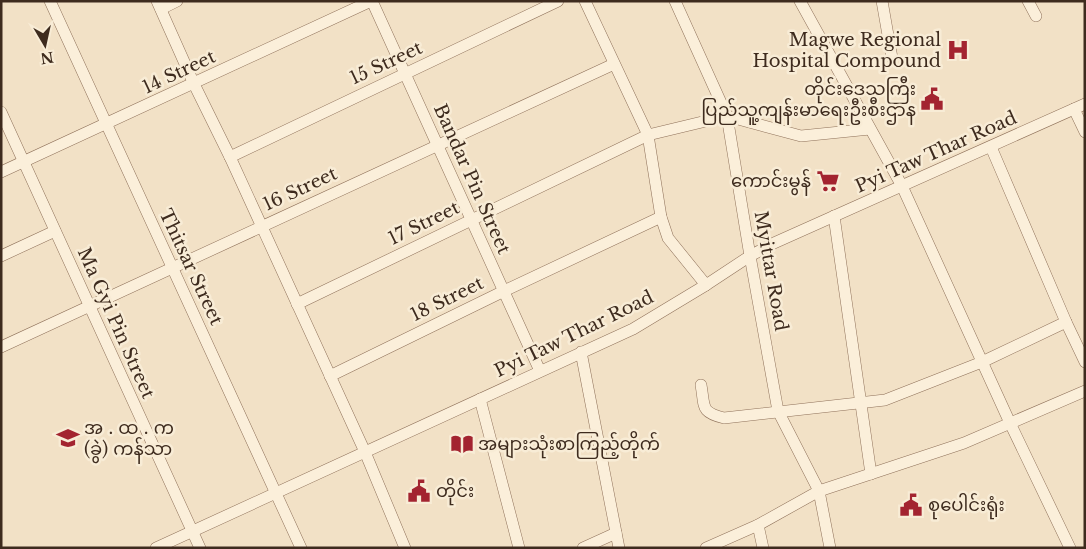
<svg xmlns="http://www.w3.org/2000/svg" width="1086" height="549" font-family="'Libre Baskerville','Noto Sans Myanmar',serif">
  <rect width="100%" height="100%" fill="#f2e1c6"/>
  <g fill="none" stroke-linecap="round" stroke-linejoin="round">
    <defs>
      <g id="minor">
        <path d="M 50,1 L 301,548"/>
        <path d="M 157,1 L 194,84 L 230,157 L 365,452 L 405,548"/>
        <path d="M 372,1 L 540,371"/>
        <path d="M 585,1 L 648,135 L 661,217 L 668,238 L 706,285"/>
        <path d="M 675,1 L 727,116 L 750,256 L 778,411 L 819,491 L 830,548"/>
        <path d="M 800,1 L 902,186 L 1010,423 L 1070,548"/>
        <path d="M 882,1 L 892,58"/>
        <path d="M 1028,1 L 1036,16"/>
        <path d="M 161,9 L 177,1"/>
        <path d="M 1074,109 L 1085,132"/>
        <path d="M 1,112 L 200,548"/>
        <path d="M 991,147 L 1066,322 L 1085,362"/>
        <path d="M 230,157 L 558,1"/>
        <path d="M 1,172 L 371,1"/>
        <path d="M 834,216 L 871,474"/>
        <path d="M 1,256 L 55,231"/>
        <path d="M 297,304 L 648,135 L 727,116 L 801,136 L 870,129"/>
        <path d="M 1,347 L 614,64"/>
        <path d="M 581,352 L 619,548"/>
        <path d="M 330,376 L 504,291 L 661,217"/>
        <path d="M 701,385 C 705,407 700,412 724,418 L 885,400 L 982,362 L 1066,322"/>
        <path d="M 480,399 L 519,548"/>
        <path d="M 758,525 L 763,548"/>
        <path d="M 156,548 L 633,329 L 706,285 L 750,256 L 774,243 L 1085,104"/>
        <path d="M 583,548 L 616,533"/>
        <path d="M 706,548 L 758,525 L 819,491 L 964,443 L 1085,391"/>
      </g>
    </defs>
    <use href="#minor" stroke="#8f715a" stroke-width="12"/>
    <use href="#minor" stroke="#fbefda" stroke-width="11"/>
  </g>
  <defs>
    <symbol id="hospital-bare" viewBox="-9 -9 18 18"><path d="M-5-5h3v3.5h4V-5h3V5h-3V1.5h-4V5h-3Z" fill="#a32430" stroke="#f8ecd6" stroke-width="2.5" paint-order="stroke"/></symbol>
    <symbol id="civic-bare" viewBox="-9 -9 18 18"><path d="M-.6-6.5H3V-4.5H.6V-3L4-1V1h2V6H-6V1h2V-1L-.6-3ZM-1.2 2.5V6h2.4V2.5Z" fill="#a32430" stroke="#f8ecd6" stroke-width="2.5" paint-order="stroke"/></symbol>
    <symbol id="supermarket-bare" viewBox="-9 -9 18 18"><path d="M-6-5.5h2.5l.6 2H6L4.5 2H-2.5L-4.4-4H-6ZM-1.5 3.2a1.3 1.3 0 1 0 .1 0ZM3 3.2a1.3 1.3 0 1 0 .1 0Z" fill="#a32430" stroke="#f8ecd6" stroke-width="2.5" paint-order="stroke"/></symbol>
    <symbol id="school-bare" viewBox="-9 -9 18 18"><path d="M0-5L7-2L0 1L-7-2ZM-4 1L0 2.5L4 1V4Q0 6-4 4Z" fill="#a32430" stroke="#f8ecd6" stroke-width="2.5" paint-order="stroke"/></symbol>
    <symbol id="library-bare" viewBox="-9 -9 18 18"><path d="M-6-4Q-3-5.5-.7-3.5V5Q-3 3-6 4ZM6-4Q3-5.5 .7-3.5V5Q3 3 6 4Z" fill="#a32430" stroke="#f8ecd6" stroke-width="2.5" paint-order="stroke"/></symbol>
  </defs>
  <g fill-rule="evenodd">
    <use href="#hospital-bare" x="942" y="34" width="32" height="32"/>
    <use href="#civic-bare" x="916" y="83" width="32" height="32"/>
    <use href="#supermarket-bare" x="812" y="165" width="32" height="32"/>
    <use href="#school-bare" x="52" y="422" width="32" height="32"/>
    <use href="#library-bare" x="446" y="428" width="32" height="32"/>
    <use href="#civic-bare" x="403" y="475" width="32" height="32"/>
    <use href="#civic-bare" x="895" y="489" width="32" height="32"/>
  </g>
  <g text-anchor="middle" stroke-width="5" stroke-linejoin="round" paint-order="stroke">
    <g font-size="18" fill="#3e2b1e" stroke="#f8ecd6" text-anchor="start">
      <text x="941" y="46" text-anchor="end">Magwe Regional<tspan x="941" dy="21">Hospital Compound</tspan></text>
      <text x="916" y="95" text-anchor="end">တိုင်းဒေသကြီး<tspan x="916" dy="21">ပြည်သူ့ကျန်းမာရေးဦးစီးဌာန</tspan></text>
      <text x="811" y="187" text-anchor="end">ကောင်းမွန်</text>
      <text x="84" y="434">အ . ထ . က<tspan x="84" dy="21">(ခွဲ) ကန်သာ</tspan></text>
      <text x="478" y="450">အများသုံးစာကြည့်တိုက်</text>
      <text x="436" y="497">တိုင်း</text>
      <text x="928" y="511">စုပေါင်းရုံး</text>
    </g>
    <g font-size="18" fill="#3e2b1e" stroke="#f8ecd6">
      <text transform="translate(386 63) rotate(-25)" y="6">15 Street</text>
      <text transform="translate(179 72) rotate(-25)" y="6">14 Street</text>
      <text transform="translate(936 152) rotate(-24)" y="6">Pyi Taw Thar Road</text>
      <text transform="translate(472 179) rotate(66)" y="6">Bandar Pin Street</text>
      <text transform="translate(300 189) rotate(-25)" y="6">16 Street</text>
      <text transform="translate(424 223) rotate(-26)" y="6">17 Street</text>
      <text transform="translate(191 267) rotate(65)" y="6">Thitsar Street</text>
      <text transform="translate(771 271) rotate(80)" y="6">Myittar Road</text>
      <text transform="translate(447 299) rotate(-26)" y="6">18 Street</text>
      <text transform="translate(116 323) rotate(66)" y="6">Ma Gyi Pin Street</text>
      <text transform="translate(574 334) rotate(-26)" y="6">Pyi Taw Thar Road</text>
    </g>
  </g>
  <rect width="1086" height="549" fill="none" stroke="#3e2b1e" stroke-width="5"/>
  <g transform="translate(45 45) rotate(171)" stroke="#f8ecd6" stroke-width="4" paint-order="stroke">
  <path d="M0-4L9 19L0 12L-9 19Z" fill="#3e2b1e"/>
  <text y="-8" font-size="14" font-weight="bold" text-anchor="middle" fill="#3e2b1e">N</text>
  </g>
</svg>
